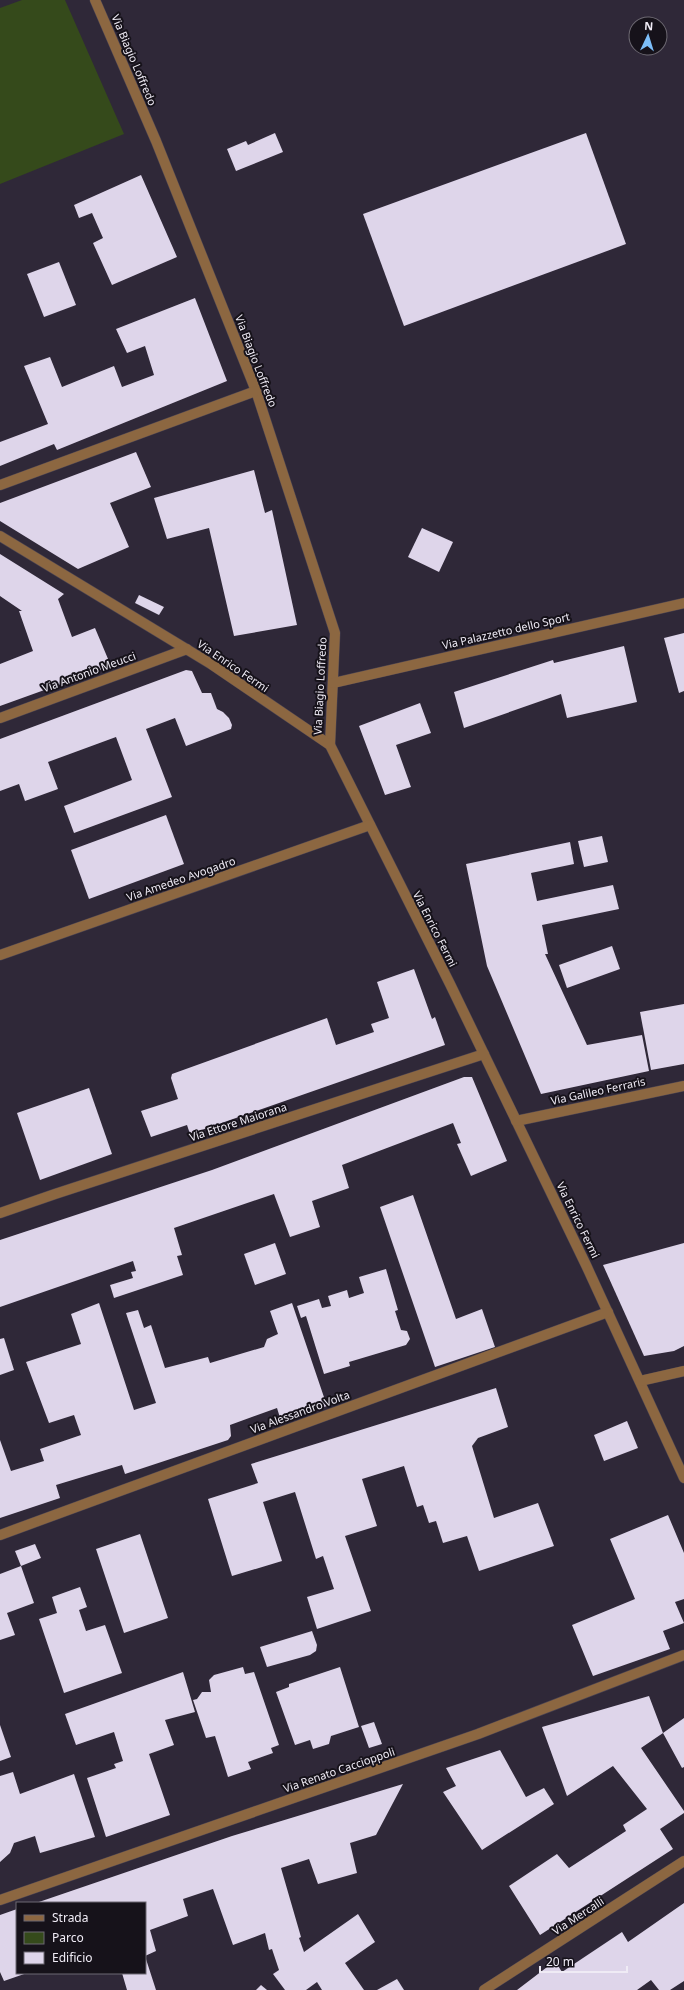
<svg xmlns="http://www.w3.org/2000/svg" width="684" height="1990" font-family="'Noto Sans',sans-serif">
  <rect width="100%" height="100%" fill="#2f2838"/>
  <path fill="#354a1b" d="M 22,0 L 65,0 L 124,134 L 0,184 L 0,8 Z"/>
  <g fill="#ded5ea">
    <path d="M 275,133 L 283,152 L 236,171 L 227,149 L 246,141 L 248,145 Z"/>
    <path d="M 586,133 L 626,244 L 404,326 L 363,214 Z"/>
    <path d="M 141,175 L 177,257 L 112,285 L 93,243 L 103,238 L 92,213 L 79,218 L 74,205 Z"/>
    <path d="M 59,262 L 76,305 L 44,317 L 27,274 Z"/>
    <path d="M 195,298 L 227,381 L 57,450 L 54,444 L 0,466 L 0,442 L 48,424 L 24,366 L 50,357 L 62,387 L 114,366 L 122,387 L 154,375 L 145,346 L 127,353 L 116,329 Z"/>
    <path d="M 136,452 L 151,487 L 110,503 L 129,547 L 78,569 L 0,521 L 0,503 Z"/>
    <path d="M 254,470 L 265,513 L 272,510 L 297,625 L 234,636 L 209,528 L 167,539 L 154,498 Z"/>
    <path d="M 422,528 L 453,542 L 439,572 L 408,557 Z"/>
    <path d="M 0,554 L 64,594 L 58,599 L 72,637 L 95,628 L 111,666 L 0,706 L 0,664 L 33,651 L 19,611 L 22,611 L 0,596 Z"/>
    <path d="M 139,595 L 164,607 L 159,615 L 135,603 Z"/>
    <path d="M 684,633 L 684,691 L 679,693 L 664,638 Z"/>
    <path d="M 624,646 L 637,702 L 567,718 L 561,694 L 464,728 L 454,692 L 553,660 L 554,663 Z"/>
    <path d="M 186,670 L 192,671 L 202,693 L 211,693 L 217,709 L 223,712 L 229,718 L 232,725 L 231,729 L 186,746 L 175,718 L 146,729 L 172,797 L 74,833 L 64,806 L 132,780 L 116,737 L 48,762 L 58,789 L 25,801 L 19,784 L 0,791 L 0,739 Z"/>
    <path d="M 420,703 L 431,733 L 396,745 L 411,787 L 385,795 L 359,726 Z"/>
    <path d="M 166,815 L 184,864 L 89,899 L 71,850 Z"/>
    <path d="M 602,836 L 608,862 L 584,867 L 578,841 Z"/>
    <path d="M 570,842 L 574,864 L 531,873 L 537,901 L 613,885 L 619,909 L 542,925 L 548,954 L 545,954 L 587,1045 L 642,1035 L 649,1071 L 541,1094 L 487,966 L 466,864 Z"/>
    <path d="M 612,946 L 620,969 L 567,988 L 559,965 Z"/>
    <path d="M 414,969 L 432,1019 L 435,1017 L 445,1045 L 190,1134 L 187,1125 L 151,1137 L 141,1111 L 178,1099 L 171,1078 L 172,1074 L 327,1018 L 336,1045 L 374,1032 L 371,1024 L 389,1018 L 377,982 Z"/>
    <path d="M 684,1004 L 684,1064 L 651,1070 L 640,1012 Z"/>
    <path d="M 464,1077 L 472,1077 L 507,1161 L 471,1176 L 457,1144 L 461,1143 L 453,1123 L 342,1165 L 349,1188 L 312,1201 L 320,1227 L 290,1237 L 274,1194 L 174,1228 L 182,1255 L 177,1256 L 183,1275 L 114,1298 L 110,1285 L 133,1278 L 131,1272 L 136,1271 L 133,1261 L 0,1307 L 0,1240 L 212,1170 Z"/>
    <path d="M 89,1088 L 112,1154 L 40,1180 L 17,1113 Z"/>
    <path d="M 413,1195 L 456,1319 L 482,1309 L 495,1347 L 435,1367 L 380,1207 Z"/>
    <path d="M 275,1243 L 286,1274 L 255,1285 L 244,1254 Z"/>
    <path d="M 684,1243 L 684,1346 L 674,1351 L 644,1356 L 603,1265 Z"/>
    <path d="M 386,1269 L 398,1310 L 395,1311 L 401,1330 L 407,1331 L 410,1339 L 406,1345 L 349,1362 L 350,1366 L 324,1374 L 306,1316 L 301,1318 L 297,1306 L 319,1299 L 322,1308 L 331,1306 L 328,1296 L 347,1290 L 349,1298 L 364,1293 L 359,1277 Z"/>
    <path d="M 99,1303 L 134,1410 L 156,1403 L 126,1313 L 138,1310 L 144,1328 L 151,1325 L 165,1368 L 208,1357 L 210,1363 L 264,1347 L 267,1339 L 278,1334 L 270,1311 L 292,1303 L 327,1406 L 281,1421 L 277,1408 L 230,1425 L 231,1436 L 228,1440 L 125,1474 L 122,1465 L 56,1485 L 60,1498 L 0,1518 L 0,1440 L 11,1471 L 44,1461 L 40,1449 L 81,1435 L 74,1415 L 49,1423 L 26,1362 L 81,1344 L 71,1314 Z"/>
    <path d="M 4,1338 L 14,1370 L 0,1375 L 0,1339 Z"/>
    <path d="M 496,1388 L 508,1427 L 478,1438 L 472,1446 L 494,1518 L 538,1503 L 554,1546 L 479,1571 L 467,1536 L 443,1543 L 436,1521 L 429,1523 L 423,1505 L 417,1507 L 404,1466 L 362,1479 L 377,1526 L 345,1536 L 371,1611 L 317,1629 L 307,1597 L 334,1589 L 323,1556 L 316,1559 L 295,1492 L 263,1502 L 282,1561 L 232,1576 L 208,1499 L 258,1483 L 251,1464 Z"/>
    <path d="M 627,1421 L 638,1448 L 604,1461 L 594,1435 Z"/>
    <path d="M 668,1515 L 684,1553 L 684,1599 L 675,1602 L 684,1623 L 663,1631 L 670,1649 L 593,1676 L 572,1625 L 635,1599 L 610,1539 Z"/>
    <path d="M 140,1534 L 168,1618 L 124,1633 L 96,1549 Z"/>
    <path d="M 35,1544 L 41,1558 L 21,1566 L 15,1551 Z"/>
    <path d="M 21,1566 L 34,1603 L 7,1613 L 15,1635 L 0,1640 L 0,1574 Z"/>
    <path d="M 80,1587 L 87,1607 L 79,1610 L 86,1631 L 105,1625 L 122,1673 L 64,1693 L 39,1619 L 57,1613 L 52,1597 Z"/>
    <path d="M 312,1631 L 317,1645 L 316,1651 L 310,1655 L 267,1667 L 260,1647 Z"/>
    <path d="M 243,1667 L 245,1674 L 254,1672 L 279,1745 L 271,1748 L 273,1753 L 248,1762 L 251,1769 L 228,1777 L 215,1736 L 206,1738 L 193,1700 L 197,1699 L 202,1692 L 211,1692 L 209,1680 L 214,1675 Z"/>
    <path d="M 340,1667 L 359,1727 L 331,1736 L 329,1744 L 313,1749 L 310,1740 L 295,1745 L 276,1692 L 289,1687 L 289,1684 Z"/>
    <path d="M 183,1672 L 195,1712 L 165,1720 L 174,1745 L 149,1754 L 170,1815 L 106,1837 L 87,1778 L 116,1768 L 114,1764 L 123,1761 L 114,1732 L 76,1745 L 65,1714 Z"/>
    <path d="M 649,1696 L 663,1733 L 684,1718 L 684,1767 L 682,1768 L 663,1733 L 641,1748 L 684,1811 L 684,1813 L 660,1829 L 673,1849 L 540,1935 L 509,1886 L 557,1854 L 569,1868 L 626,1831 L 623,1825 L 647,1809 L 613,1766 L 567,1796 L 542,1727 Z"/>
    <path d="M 374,1722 L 382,1744 L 369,1748 L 361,1726 Z"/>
    <path d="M 0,1725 L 11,1757 L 0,1761 Z"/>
    <path d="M 500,1750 L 526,1797 L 544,1788 L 554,1804 L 482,1850 L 443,1792 L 456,1786 L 446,1768 Z"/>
    <path d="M 13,1772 L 20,1794 L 74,1774 L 95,1837 L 40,1853 L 35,1836 L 14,1843 L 10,1853 L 0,1862 L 0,1776 Z"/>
    <path d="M 403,1784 L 376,1835 L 350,1843 L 357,1873 L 318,1884 L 309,1859 L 281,1868 L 301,1937 L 299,1938 L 304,1952 L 358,1914 L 375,1942 L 345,1963 L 364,1990 L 322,1990 L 317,1982 L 306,1990 L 285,1990 L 273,1974 L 279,1970 L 272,1949 L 269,1950 L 265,1933 L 233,1945 L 213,1889 L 183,1899 L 188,1916 L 150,1930 L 156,1951 L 145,1956 L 156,1990 L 127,1990 L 122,1973 L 145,1973 L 145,1903 L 36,1903 L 232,1836 Z"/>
    <path d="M 684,1903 L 684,1981 L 670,1990 L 659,1990 L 651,1980 L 637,1990 L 517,1990 L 555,1961 L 562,1972 L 622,1932 L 628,1942 Z"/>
    <path d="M 17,1909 L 17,1973 L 27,1973 L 4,1981 L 0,1972 L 0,1915 Z"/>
    <path d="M 397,1979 L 404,1990 L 377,1990 Z"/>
    <path d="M 261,1985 L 267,1990 L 256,1990 Z"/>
  </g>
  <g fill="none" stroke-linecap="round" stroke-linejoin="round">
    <defs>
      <g id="street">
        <path d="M 95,0 L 156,141 L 256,391 L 335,633 L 330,745"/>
        <path d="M 0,485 L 256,391"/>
        <path d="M 0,536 L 211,664 L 330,745 L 450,984 L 586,1265 L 684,1478"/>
        <path d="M 333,683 L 684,603"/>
        <path d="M 0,718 L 187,649"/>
        <path d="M 0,955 L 370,825"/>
        <path d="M 516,1121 L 684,1086"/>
        <path d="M 0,1213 L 55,1194 L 484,1054"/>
        <path d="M 640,1381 L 684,1371"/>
        <path d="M 0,1535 L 608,1312"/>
        <path d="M 0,1900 L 478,1734 L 684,1655"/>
        <path d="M 484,1990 L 684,1861"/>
      </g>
    </defs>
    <use href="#street" stroke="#4a4352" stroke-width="11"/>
    <use href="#street" stroke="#8c6741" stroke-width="10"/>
  </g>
  <g text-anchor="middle" stroke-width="4" stroke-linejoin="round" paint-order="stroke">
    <g font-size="11" fill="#efebf5" stroke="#16121a">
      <text transform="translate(134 60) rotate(67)" y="4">Via Biagio Loffredo</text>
      <text transform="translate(256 361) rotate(69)" y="4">Via Biagio Loffredo</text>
      <text transform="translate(506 631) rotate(-13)" y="4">Via Palazzetto dello Sport</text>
      <text transform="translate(233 666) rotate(34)" y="4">Via Enrico Fermi</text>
      <text transform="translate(89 672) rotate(-20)" y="4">Via Antonio Meucci</text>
      <text transform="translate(320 686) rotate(-87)" y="4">Via Biagio Loffredo</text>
      <text transform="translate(181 879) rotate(-19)" y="4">Via Amedeo Avogadro</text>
      <text transform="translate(435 929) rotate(63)" y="4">Via Enrico Fermi</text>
      <text transform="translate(598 1091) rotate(-12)" y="4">Via Galileo Ferraris</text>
      <text transform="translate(238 1122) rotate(-18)" y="4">Via Ettore Maiorana</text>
      <text transform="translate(578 1220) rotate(64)" y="4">Via Enrico Fermi</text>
      <text transform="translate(300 1412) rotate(-20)" y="4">Via Alessandro Volta</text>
      <text transform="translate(339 1770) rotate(-19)" y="4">Via Renato Caccioppoli</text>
      <text transform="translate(578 1916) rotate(-33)" y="4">Via Mercalli</text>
    </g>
  </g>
  <rect x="16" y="1902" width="130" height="72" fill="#16121a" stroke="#6d6972"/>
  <rect x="24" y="1915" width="20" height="6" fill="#8c6741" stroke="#6d6972"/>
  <text x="52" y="1922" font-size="12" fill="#efebf5">Strada</text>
  <rect x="24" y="1932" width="20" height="12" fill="#354a1b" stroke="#6d6972"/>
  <text x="52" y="1942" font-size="12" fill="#efebf5">Parco</text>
  <rect x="24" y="1952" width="20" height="12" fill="#ded5ea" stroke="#6d6972"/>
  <text x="52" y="1962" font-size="12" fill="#efebf5">Edificio</text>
  <g transform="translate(648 36) rotate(4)"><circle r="19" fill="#16121a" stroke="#6d6972"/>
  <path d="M0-3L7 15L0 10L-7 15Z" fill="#7cbef9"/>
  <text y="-6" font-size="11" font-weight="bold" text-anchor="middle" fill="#efebf5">N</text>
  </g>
  <path d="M540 1966v6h87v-6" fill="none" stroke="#efebf5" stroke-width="2"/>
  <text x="546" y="1966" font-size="12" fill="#efebf5" stroke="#16121a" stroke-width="3" paint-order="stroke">20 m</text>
</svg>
